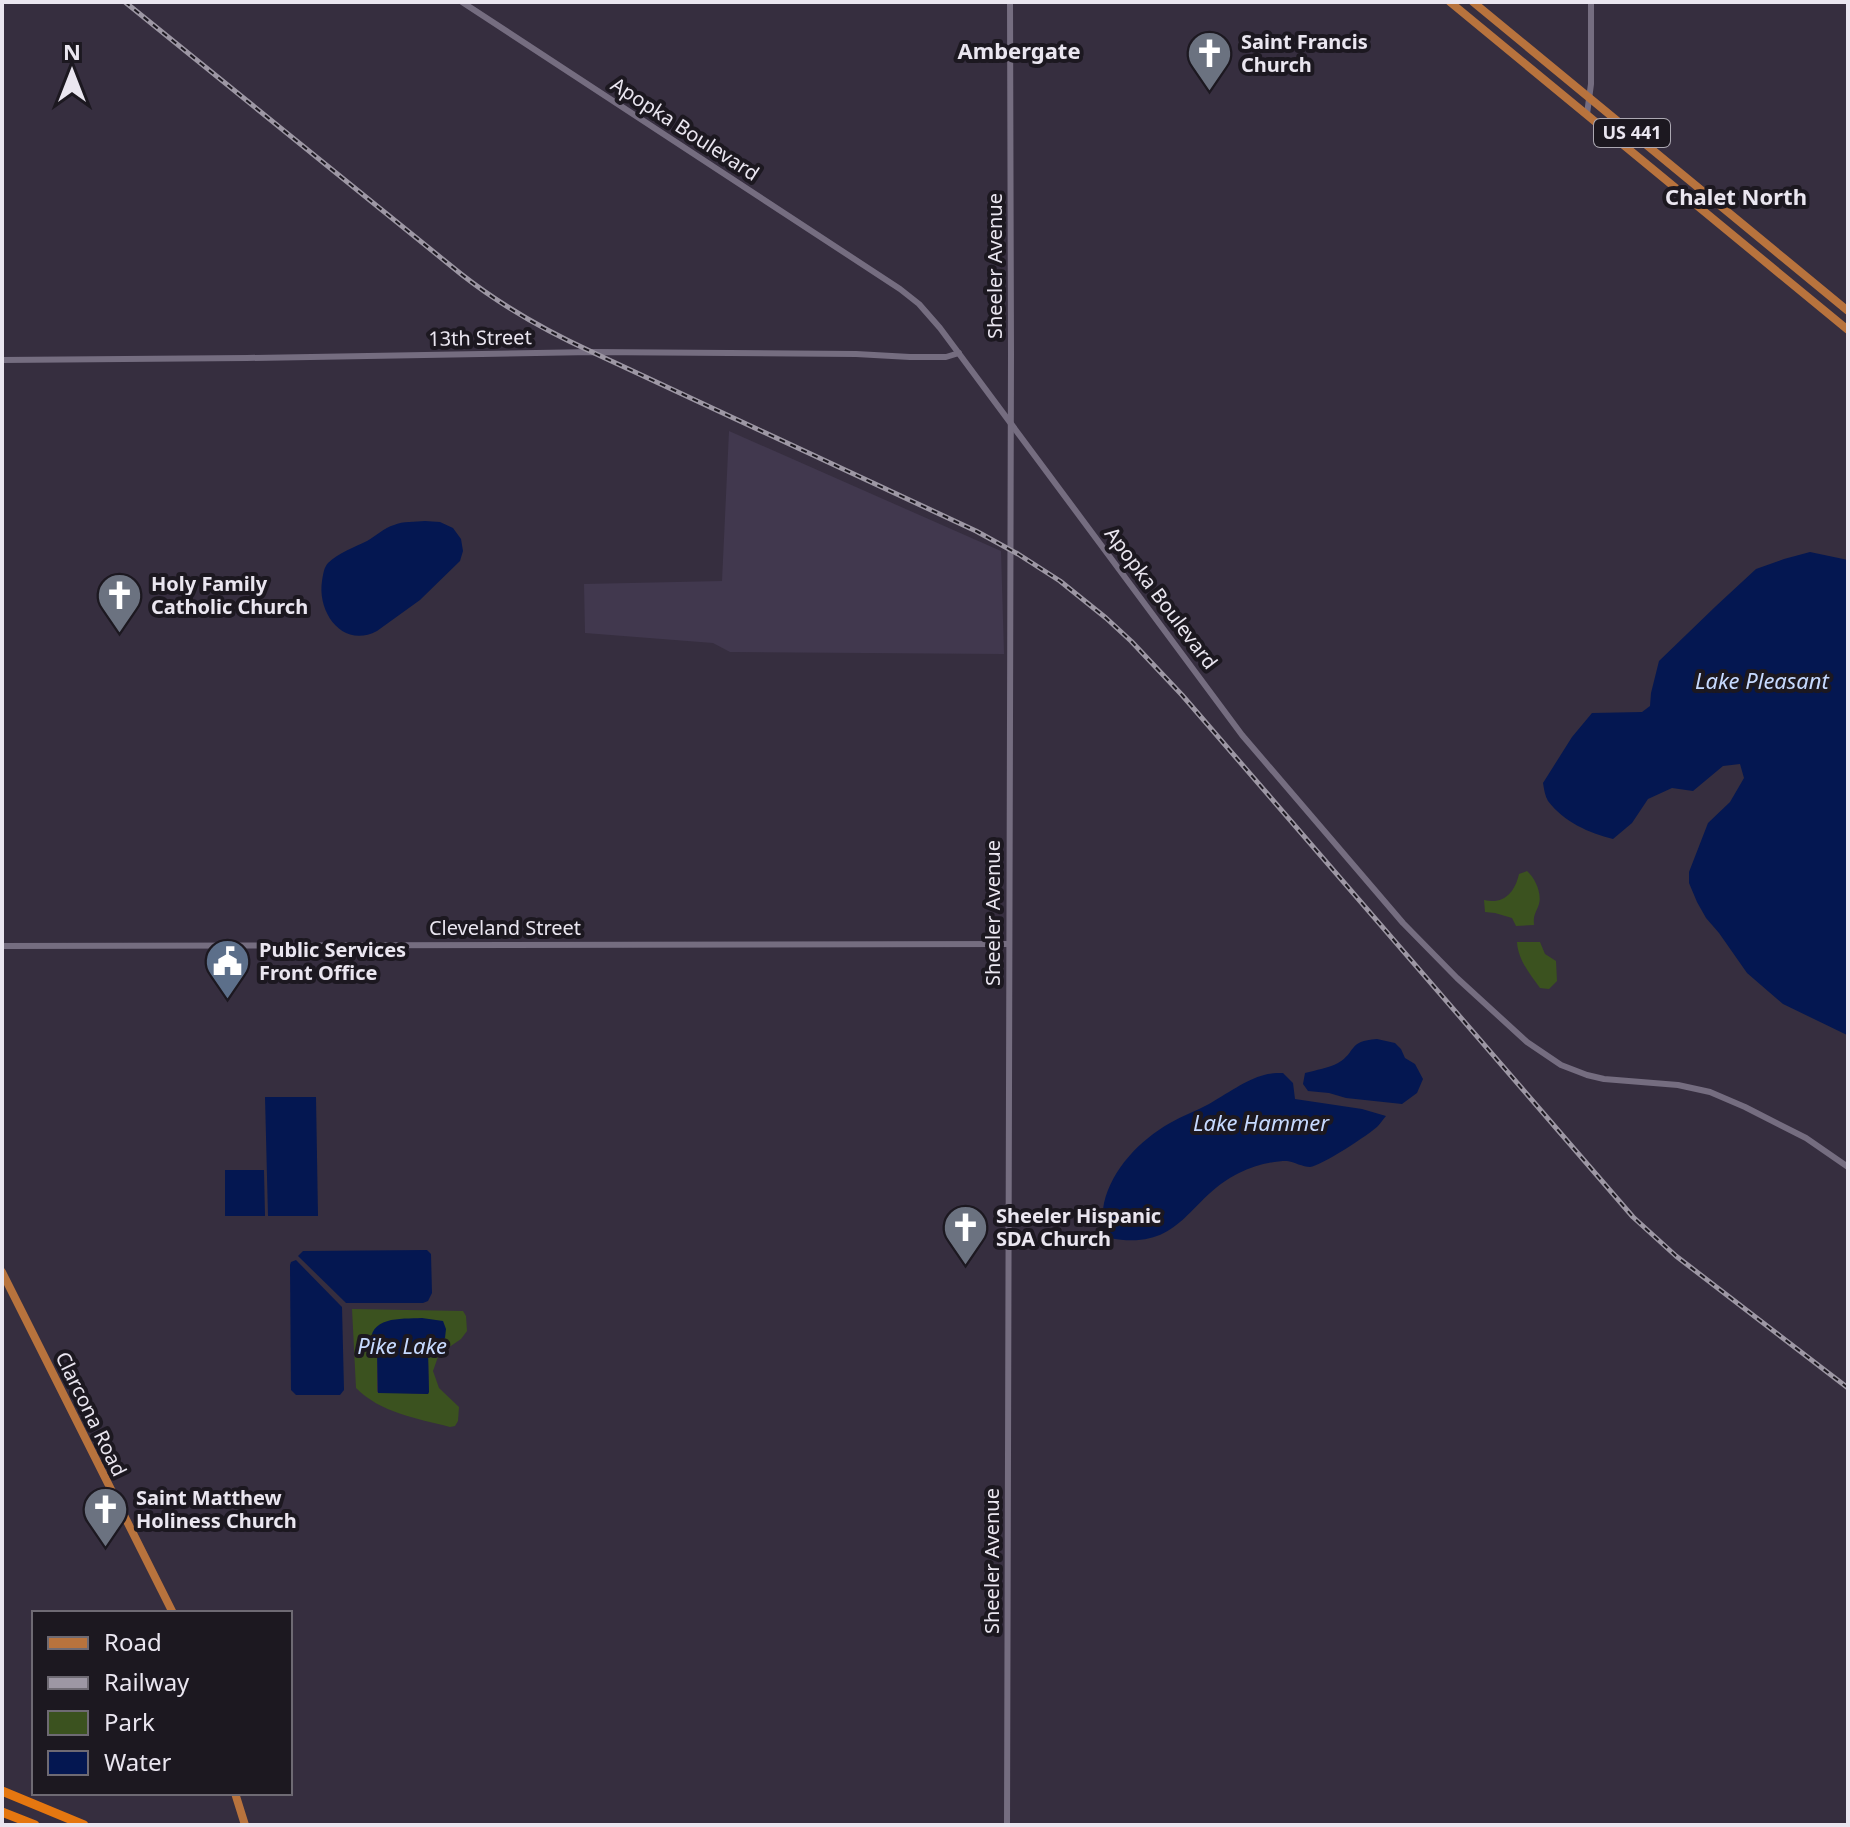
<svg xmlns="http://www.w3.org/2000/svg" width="1850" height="1827" font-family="'Noto Sans',sans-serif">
  <rect width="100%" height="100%" fill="#362e3f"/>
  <path fill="#41384e" d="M 729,431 L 1001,551 L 1004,654 L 730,652 L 713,643 L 585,633 L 584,584 L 722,581 Z"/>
  <g fill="#3b521f" fill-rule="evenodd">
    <path d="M 1527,871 C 1535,878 1542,893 1539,904 C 1536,913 1533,915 1534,925 L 1516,926 L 1512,918 L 1495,913 L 1485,912 L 1484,900 C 1504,905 1515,892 1519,874 Z"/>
    <path d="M 1517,942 L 1540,942 L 1545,954 L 1556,961 L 1557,981 L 1549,989 L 1540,988 C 1530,974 1518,960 1517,942 Z"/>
    <path d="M 352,1309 L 463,1311 L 466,1316 L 467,1331 L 461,1339 L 439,1354 L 433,1371 L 439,1388 L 459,1407 L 458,1421 L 455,1426 L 450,1427 C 416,1418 381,1413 356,1388 ZM 422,1318 L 445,1338 L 428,1353 L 429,1392 L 428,1394 L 377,1392 L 377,1349 L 386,1322 Z"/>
  </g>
  <g fill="#041751">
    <path d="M 425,521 L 440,522 L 453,528 L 461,539 L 463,551 L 460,561 L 420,600 L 377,631 C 343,649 317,613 322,581 C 323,575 324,567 328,563 C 338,553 355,547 367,541 C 376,536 384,528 394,525 C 403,521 415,522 425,521 Z"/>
    <path d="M 1810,552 L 1848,560 L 1847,1035 L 1783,1004 L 1747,973 L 1719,933 L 1706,918 L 1697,902 L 1689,883 L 1689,872 L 1708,823 L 1730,802 L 1744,778 L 1740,764 L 1723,766 L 1693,791 L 1672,788 L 1648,799 L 1632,823 L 1613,839 C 1589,833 1564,822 1548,801 C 1545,796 1544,789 1543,783 L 1572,737 L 1592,713 L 1642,712 L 1650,706 L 1651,693 L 1659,661 L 1716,606 L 1756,569 L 1784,559 Z"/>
    <path d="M 1377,1039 L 1395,1043 L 1401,1049 L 1405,1058 L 1415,1064 L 1423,1079 L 1417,1093 L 1402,1104 L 1346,1098 L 1329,1093 L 1308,1091 L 1303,1084 L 1305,1073 C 1316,1070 1329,1068 1338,1063 C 1357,1052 1347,1041 1377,1039 Z"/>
    <path d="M 1283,1073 L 1293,1083 L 1295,1099 L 1362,1109 L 1386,1116 C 1383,1119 1381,1123 1378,1126 C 1370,1134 1321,1166 1310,1167 C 1303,1167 1294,1162 1287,1161 C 1271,1161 1253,1166 1239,1173 C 1186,1199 1183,1252 1109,1238 C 1100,1227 1102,1216 1104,1203 C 1112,1169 1140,1140 1170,1123 C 1182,1116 1196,1111 1209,1104 C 1225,1095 1247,1079 1264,1075 C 1270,1073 1277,1073 1283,1073 Z"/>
    <path d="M 265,1097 L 316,1097 L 318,1216 L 268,1216 Z"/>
    <path d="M 225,1170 L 264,1170 L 265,1216 L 225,1216 Z"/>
    <path d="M 427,1250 L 431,1254 L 432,1293 L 428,1301 L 423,1303 L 346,1303 L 298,1256 L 303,1251 Z"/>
    <path d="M 296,1260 L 342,1307 L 344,1390 L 340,1395 L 296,1395 L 291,1390 L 290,1265 L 291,1262 Z"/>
    <path d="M 422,1318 L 443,1321 L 446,1329 L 445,1338 L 428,1353 L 429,1392 L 428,1394 L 378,1393 L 377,1349 L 371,1346 C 368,1316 400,1319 422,1318 Z"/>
  </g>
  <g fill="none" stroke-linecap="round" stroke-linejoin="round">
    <g stroke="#756d80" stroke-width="6">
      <path d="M 462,2 L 900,289 L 919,304 L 940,328 L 1242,735 L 1403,923 L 1457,978 L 1527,1042 L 1561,1065 L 1587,1075 L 1604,1079 L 1678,1085 L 1710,1092 L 1745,1107 L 1806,1138 L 1848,1167"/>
      <path d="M 1587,114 L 1591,84 L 1591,2"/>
      <path d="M 2,360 L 247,358 L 592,352 L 856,354 L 910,357 L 946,357 L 959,353"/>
      <path d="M 2,946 L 1008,944"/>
      <path d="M 1007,1825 L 1011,354 L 1010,2"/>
    </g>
    <g stroke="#b8733d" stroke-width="8">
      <path d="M 1450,2 L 1848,330"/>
      <path d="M 1473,2 L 1848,311"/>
      <path d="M 2,1272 L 173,1613"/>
      <path d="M 235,1793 L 245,1825"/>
    </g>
    <g stroke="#e57710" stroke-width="9">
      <path d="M 2,1791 L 84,1825"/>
      <path d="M 2,1812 L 35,1825"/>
    </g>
    <defs>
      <path id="rail" d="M 125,2 L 461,274 C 503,307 544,330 592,352 L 976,531 L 1018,554 L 1060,581 L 1106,618 L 1131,641 L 1182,695 L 1633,1217 L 1676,1256 L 1848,1388"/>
    </defs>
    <use href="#rail" stroke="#9d97a4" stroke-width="5"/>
    <use href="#rail" stroke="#1c1820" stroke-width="2" stroke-dasharray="6" stroke-linecap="butt"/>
  </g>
  <defs>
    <symbol id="church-pin" viewBox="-11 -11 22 30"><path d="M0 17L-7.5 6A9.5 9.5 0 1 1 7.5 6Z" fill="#6b7280" stroke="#1c1820"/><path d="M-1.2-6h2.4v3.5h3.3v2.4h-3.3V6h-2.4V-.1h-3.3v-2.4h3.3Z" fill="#fff"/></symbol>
    <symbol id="civic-pin" viewBox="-11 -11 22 30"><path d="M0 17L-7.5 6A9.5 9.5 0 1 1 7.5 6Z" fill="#5c6f8a" stroke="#1c1820"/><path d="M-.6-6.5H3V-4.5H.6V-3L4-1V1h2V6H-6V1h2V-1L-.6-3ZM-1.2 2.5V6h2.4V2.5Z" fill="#fff"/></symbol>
  </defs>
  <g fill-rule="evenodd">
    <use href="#church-pin" x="1184" y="28" width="51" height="69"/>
    <use href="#church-pin" x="94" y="570" width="51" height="69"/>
    <use href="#civic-pin" x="202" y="936" width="51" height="69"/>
    <use href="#church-pin" x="940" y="1202" width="51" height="69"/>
    <use href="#church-pin" x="80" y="1484" width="51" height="69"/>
  </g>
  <g text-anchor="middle" stroke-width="8" stroke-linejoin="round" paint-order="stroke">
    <rect fill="#1c1820" stroke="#aca8b2" stroke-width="2" x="1594" y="119" width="76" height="28" rx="6"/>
    <g font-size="18" font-weight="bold" fill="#eae6f0">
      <text x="1632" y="139">US 441</text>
    </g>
    <g font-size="20" font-weight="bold" fill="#eae6f0" stroke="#1c1820" text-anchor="start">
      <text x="1241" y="49">Saint Francis<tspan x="1241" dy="23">Church</tspan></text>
      <text x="151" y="591">Holy Family<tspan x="151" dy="23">Catholic Church</tspan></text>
      <text x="259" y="957">Public Services<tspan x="259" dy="23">Front Office</tspan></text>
      <text x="996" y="1223">Sheeler Hispanic<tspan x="996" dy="23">SDA Church</tspan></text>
      <text x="136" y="1505">Saint Matthew<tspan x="136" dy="23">Holiness Church</tspan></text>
    </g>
    <g font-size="20" fill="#eae6f0" stroke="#1c1820">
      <text transform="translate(685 129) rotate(33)" y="7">Apopka Boulevard</text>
      <text transform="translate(995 266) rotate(-90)" y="7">Sheeler Avenue</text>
      <text transform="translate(480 338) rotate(-1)" y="7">13th Street</text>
      <text transform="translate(1161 598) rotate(53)" y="7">Apopka Boulevard</text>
      <text transform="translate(993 913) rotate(-90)" y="7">Sheeler Avenue</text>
      <text x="505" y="935">Cleveland Street</text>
      <text transform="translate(91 1414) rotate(64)" y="7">Clarcona Road</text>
      <text transform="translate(992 1561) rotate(-90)" y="7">Sheeler Avenue</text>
    </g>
    <g font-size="22" font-weight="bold" fill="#eae6f0" stroke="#1c1820">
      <text x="1019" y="59">Ambergate</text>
      <text x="1736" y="205">Chalet North</text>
    </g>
    <g font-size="22" font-style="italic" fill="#c7daff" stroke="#1c1820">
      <text x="1762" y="689">Lake Pleasant</text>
      <text x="1261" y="1131">Lake Hammer</text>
      <text x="402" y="1354">Pike Lake</text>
    </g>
  </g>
  <rect width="1850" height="1827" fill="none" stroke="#eae6f0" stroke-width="8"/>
  <rect x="32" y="1611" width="260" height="184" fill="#1c1820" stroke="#6e6a73" stroke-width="2"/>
  <rect x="48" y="1637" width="40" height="12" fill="#b8733d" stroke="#6e6a73" stroke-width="2"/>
  <text x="104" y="1651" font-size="24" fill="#eae6f0">Road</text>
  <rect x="48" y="1677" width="40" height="12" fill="#9d97a4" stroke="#6e6a73" stroke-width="2"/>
  <text x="104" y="1691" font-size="24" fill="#eae6f0">Railway</text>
  <rect x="48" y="1711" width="40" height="24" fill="#3b521f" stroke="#6e6a73" stroke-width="2"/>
  <text x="104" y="1731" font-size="24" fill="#eae6f0">Park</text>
  <rect x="48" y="1751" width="40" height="24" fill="#041751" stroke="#6e6a73" stroke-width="2"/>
  <text x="104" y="1771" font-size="24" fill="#eae6f0">Water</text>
  <g transform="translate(72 72)" stroke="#1c1820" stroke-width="6" paint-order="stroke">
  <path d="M0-6L14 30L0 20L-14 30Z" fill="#eae6f0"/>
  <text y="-12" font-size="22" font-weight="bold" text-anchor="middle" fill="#eae6f0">N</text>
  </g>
</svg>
